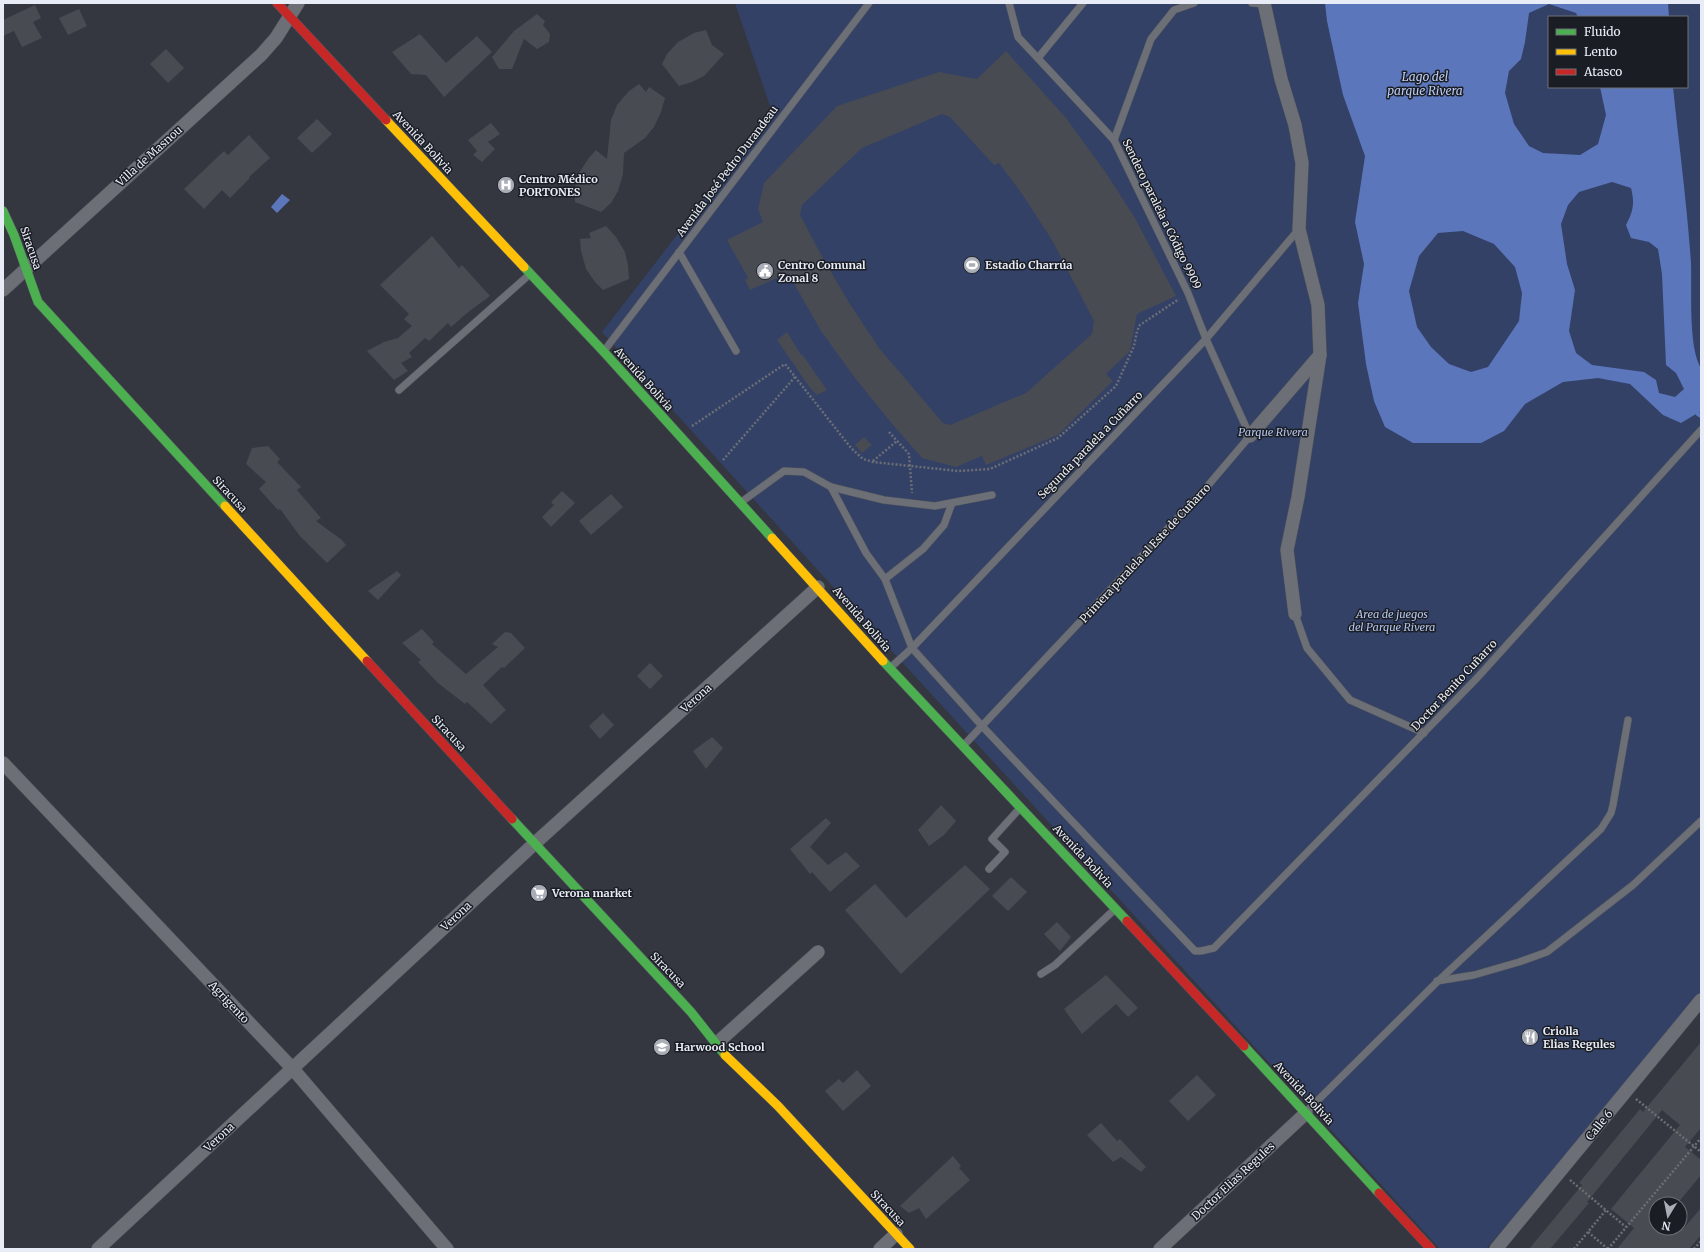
<svg xmlns="http://www.w3.org/2000/svg" width="1704" height="1252" font-family="Merriweather,serif">
  <rect width="100%" height="100%" fill="#34373f"/>
  <path fill="#334167" fill-rule="evenodd" d="M 735,3 L 1701,3 L 1701,996 L 1608,1107 L 1486,1249 L 1440,1249 L 834,588 L 602,332 L 772,112 ZM 1549,17 L 1687,17 L 1687,87 L 1549,87 Z"/>
  <g fill="#5b76bb" fill-rule="evenodd">
    <path d="M 1325,3 L 1668,3 L 1669,17 L 1578,17 L 1576,13 L 1549,4 L 1529,13 L 1525,42 L 1521,59 L 1509,71 L 1505,93 L 1514,124 L 1529,146 L 1543,153 L 1580,155 L 1598,144 L 1606,115 L 1600,87 L 1673,87 C 1679,145 1687,204 1691,263 C 1692,289 1688,347 1701,368 L 1701,411 L 1681,423 L 1663,415 L 1630,384 L 1598,378 L 1563,382 L 1525,404 L 1504,431 L 1481,443 L 1413,443 L 1385,427 L 1374,401 L 1366,364 L 1358,303 L 1364,264 L 1355,222 L 1365,156 L 1343,95 L 1327,21 ZM 1612,182 L 1631,188 C 1635,204 1633,211 1626,225 L 1631,238 L 1649,242 L 1658,249 L 1662,274 L 1666,365 L 1676,373 L 1684,389 L 1675,397 L 1659,393 L 1656,380 L 1644,372 L 1592,365 L 1576,353 L 1569,331 L 1575,290 L 1567,264 L 1561,224 L 1568,205 L 1579,192 ZM 1463,231 L 1494,244 L 1515,267 L 1522,293 L 1519,321 L 1488,367 L 1471,372 L 1449,364 L 1431,347 L 1417,327 L 1409,291 L 1419,256 L 1438,233 Z"/>
    <path d="M 282,194 L 290,200 L 277,213 L 271,207 Z"/>
  </g>
  <g fill="none" stroke-linecap="round" stroke-linejoin="round">
    <path stroke="#5b76bb" stroke-width="4.5" d="M 1698,414 L 1701,416"/>
  </g>
  <g fill="#484b52" fill-rule="evenodd">
    <path d="M 35,5 L 41,18 L 33,22 L 42,38 L 22,47 L 14,31 L 3,36 L 3,20 Z"/>
    <path d="M 79,9 L 87,26 L 68,35 L 59,18 Z"/>
    <path d="M 537,14 L 545,21 L 543,25 L 550,34 L 549,42 L 537,49 L 524,39 L 512,69 L 499,69 L 492,57 L 514,31 Z"/>
    <path d="M 706,30 L 712,45 L 724,54 L 704,76 L 692,82 L 679,86 L 662,64 L 667,54 L 678,42 L 694,33 Z"/>
    <path d="M 420,34 L 446,63 L 477,36 L 492,52 L 444,97 L 426,75 L 411,74 L 392,52 Z"/>
    <path d="M 166,49 L 184,68 L 168,83 L 150,64 Z"/>
    <path d="M 1006,51 L 1066,118 L 1106,173 L 1135,218 L 1176,296 L 1137,314 L 1130,351 L 1106,374 L 1113,381 L 1058,435 L 986,465 L 982,456 L 956,467 L 922,458 L 893,425 L 855,378 L 821,331 L 788,273 L 750,290 L 745,280 L 748,278 L 727,240 L 763,222 L 758,209 L 764,183 L 837,106 L 939,72 L 977,79 ZM 942,114 L 950,117 L 994,165 L 999,163 L 1022,194 L 1052,240 L 1094,321 L 1092,334 L 1026,393 L 950,425 L 943,423 L 879,348 L 848,301 L 824,260 L 800,215 L 802,205 L 862,148 Z"/>
    <path d="M 639,84 L 646,92 L 649,87 L 665,98 L 661,112 L 654,127 L 645,138 L 624,153 L 623,174 L 618,191 L 611,203 L 601,212 L 575,202 L 575,190 L 578,175 L 588,159 L 596,150 L 607,159 L 611,120 L 617,105 L 629,91 Z"/>
    <path d="M 317,119 L 332,134 L 312,153 L 297,138 Z"/>
    <path d="M 491,123 L 500,134 L 488,142 L 495,149 L 482,162 L 473,155 L 477,151 L 468,140 Z"/>
    <path d="M 249,135 L 270,158 L 249,177 L 250,178 L 230,198 L 222,190 L 204,209 L 184,189 L 224,151 L 228,155 Z"/>
    <path d="M 606,226 L 616,237 L 625,252 L 628,265 L 629,279 L 603,290 L 595,282 L 586,269 L 581,251 L 580,239 L 591,238 L 589,233 Z"/>
    <path d="M 432,236 L 459,268 L 462,265 L 490,296 L 467,313 L 451,327 L 448,323 L 429,341 L 425,338 L 409,353 L 412,357 L 401,363 L 408,371 L 394,380 L 367,351 L 384,342 L 398,338 L 412,326 L 404,319 L 409,314 L 380,285 Z"/>
    <path d="M 787,332 L 801,355 L 802,354 L 827,390 L 817,395 L 810,388 L 777,340 Z"/>
    <path d="M 864,437 L 872,445 L 862,453 L 855,445 Z"/>
    <path d="M 268,446 L 280,459 L 277,462 L 301,487 L 297,490 L 321,518 L 316,521 L 342,540 L 346,545 L 327,563 L 300,536 L 280,509 L 278,510 L 259,489 L 266,482 L 246,464 L 252,448 Z"/>
    <path d="M 562,491 L 575,503 L 551,527 L 542,517 L 554,505 L 551,502 Z"/>
    <path d="M 611,494 L 623,507 L 591,535 L 579,521 Z"/>
    <path d="M 397,571 L 401,575 L 378,600 L 368,591 Z"/>
    <path d="M 422,629 L 434,642 L 432,644 L 466,674 L 498,647 L 492,644 L 505,632 L 511,633 L 525,648 L 504,668 L 502,667 L 483,685 L 506,710 L 491,724 L 467,702 L 465,704 L 438,683 L 418,662 L 421,660 L 402,643 Z"/>
    <path d="M 650,663 L 663,676 L 650,689 L 637,676 Z"/>
    <path d="M 603,713 L 614,725 L 600,739 L 589,726 Z"/>
    <path d="M 712,737 L 723,748 L 706,769 L 693,751 Z"/>
    <path d="M 941,805 L 956,821 L 944,835 L 929,846 L 918,830 Z"/>
    <path d="M 826,818 L 831,823 L 810,847 L 828,865 L 846,852 L 860,866 L 830,892 L 812,872 L 810,874 L 790,849 Z"/>
    <path d="M 965,865 L 990,889 L 901,974 L 845,910 L 875,884 L 906,918 Z"/>
    <path d="M 1011,877 L 1027,892 L 1008,911 L 992,896 Z"/>
    <path d="M 1057,922 L 1071,937 L 1060,951 L 1044,934 Z"/>
    <path d="M 1106,975 L 1138,1008 L 1128,1017 L 1116,1004 L 1082,1034 L 1064,1009 Z"/>
    <path d="M 1701,1042 L 1701,1128 L 1685,1147 L 1701,1160 L 1701,1175 L 1677,1204 L 1656,1204 L 1656,1228 L 1684,1228 L 1701,1208 L 1701,1235 L 1689,1249 L 1617,1249 L 1634,1228 L 1611,1209 L 1680,1125 L 1662,1110 L 1587,1202 L 1589,1203 L 1550,1249 L 1529,1249 L 1582,1185 L 1579,1183 L 1640,1109 L 1643,1112 Z"/>
    <path d="M 857,1070 L 871,1086 L 843,1111 L 825,1091 L 839,1079 L 843,1083 Z"/>
    <path d="M 1197,1075 L 1216,1095 L 1188,1121 L 1169,1101 Z"/>
    <path d="M 1101,1123 L 1117,1141 L 1120,1139 L 1146,1167 L 1141,1172 L 1121,1157 L 1113,1162 L 1087,1135 Z"/>
    <path d="M 953,1156 L 961,1166 L 959,1168 L 970,1180 L 926,1219 L 919,1208 L 909,1213 L 900,1206 Z"/>
  </g>
  <g fill="none" stroke-linecap="round" stroke-linejoin="round">
    <defs>
      <g id="lane">
        <path d="M 1252,3 L 1264,4"/>
        <path d="M 1038,58 L 1083,3"/>
        <path d="M 1114,140 L 1151,39 L 1174,10 L 1194,3"/>
        <path d="M 679,252 L 736,351"/>
        <path d="M 604,351 L 869,3"/>
        <path d="M 399,390 L 530,274"/>
        <path d="M 831,487 L 884,500 L 935,506 L 992,495"/>
        <path d="M 740,503 L 784,471 L 804,472 L 831,487 L 866,553 L 885,579 L 912,648 L 982,726 L 1195,951 L 1201,951 L 1214,948 L 1477,678 L 1701,430"/>
        <path d="M 885,579 L 923,549 L 944,525 L 952,503"/>
        <path d="M 1295,614 L 1307,648 L 1350,700 L 1424,733"/>
        <path d="M 890,668 L 912,648 L 1206,339 L 1299,229"/>
        <path d="M 964,745 L 1205,489 L 1250,436 L 1206,339 L 1188,293 L 1114,140 L 1018,37 L 1009,3"/>
        <path d="M 989,869 L 1005,852 L 992,839 L 1021,807"/>
        <path d="M 1041,974 L 1055,965 L 1114,910"/>
        <path d="M 1437,981 L 1474,975 L 1519,962 L 1547,952 L 1633,885 L 1701,821"/>
        <path d="M 1306,1112 L 1437,982 L 1601,829 L 1611,813 L 1613,805 L 1628,720"/>
      </g>
      <g id="street">
        <path d="M 1264,3 L 1281,79 L 1295,125 L 1302,163 L 1299,229 L 1318,305 L 1320,355 L 1298,497 L 1287,550 L 1295,614"/>
        <path d="M 3,290 L 261,55 L 276,38 L 298,3"/>
        <path d="M 1250,436 L 1320,355"/>
        <path d="M 3,763 L 293,1069 L 447,1249"/>
        <path d="M 717,1043 L 818,952"/>
        <path d="M 98,1249 L 534,844 L 818,587"/>
        <path d="M 880,1249 L 896,1234"/>
        <path d="M 1160,1249 L 1306,1113"/>
        <path d="M 1496,1249 L 1701,1000"/>
      </g>
      <g id="fast">
        <path d="M 3,211 L 14,235 L 38,302 L 225,506"/>
        <path d="M 524,267 L 604,352 L 772,538"/>
        <path d="M 883,661 L 1127,921"/>
        <path d="M 512,819 L 691,1012 L 725,1055"/>
        <path d="M 1244,1046 L 1379,1193"/>
      </g>
      <g id="slow">
        <path d="M 386,120 L 524,267"/>
        <path d="M 225,506 L 367,661"/>
        <path d="M 772,538 L 883,661"/>
        <path d="M 725,1055 L 778,1106 L 910,1249"/>
      </g>
      <g id="jam">
        <path d="M 277,3 L 386,120"/>
        <path d="M 367,661 L 512,819"/>
        <path d="M 1127,921 L 1244,1046"/>
        <path d="M 1379,1193 L 1431,1249"/>
      </g>
    </defs>
    <use href="#lane" stroke="#51555c" stroke-width="8"/>
    <use href="#street" stroke="#51555c" stroke-width="14"/>
    <use href="#fast" stroke="#51555c" stroke-width="10"/>
    <use href="#slow" stroke="#51555c" stroke-width="10"/>
    <use href="#jam" stroke="#51555c" stroke-width="10"/>
    <g stroke="#6c6e75" stroke-width="2.5" stroke-dasharray="2 2" stroke-linecap="butt">
      <path d="M 692,426 L 785,364 L 851,448 L 863,459 L 873,462 L 958,471 L 990,469 L 1058,438 L 1116,386 L 1134,346 L 1137,331 L 1140,325 L 1179,299"/>
      <path d="M 889,432 L 909,454 L 912,493"/>
      <path d="M 723,460 L 795,377"/>
      <path d="M 873,461 L 897,441"/>
      <path d="M 1636,1099 L 1701,1152"/>
      <path d="M 1570,1180 L 1626,1227"/>
      <path d="M 1588,1232 L 1608,1249"/>
      <path d="M 1574,1249 L 1606,1210"/>
      <path d="M 1608,1249 L 1701,1138"/>
      <path d="M 1694,1249 L 1701,1241"/>
    </g>
    <use href="#lane" stroke="#6c6f75" stroke-width="7"/>
    <use href="#street" stroke="#6c6f75" stroke-width="13"/>
    <use href="#fast" stroke="#4caf50" stroke-width="9"/>
    <use href="#slow" stroke="#ffc107" stroke-width="9"/>
    <use href="#jam" stroke="#c62828" stroke-width="9"/>
  </g>
  <defs>
    <symbol id="hospital-disc" viewBox="-11 -11 22 22"><circle r="9.5" fill="#a9adb6" stroke="#1a1d23"/><path d="M-5-5h3v3.5h4V-5h3V5h-3V1.5h-4V5h-3Z" fill="#fff"/></symbol>
    <symbol id="stadium-disc" viewBox="-11 -11 22 22"><circle r="9.5" fill="#a9adb6" stroke="#1a1d23"/><path d="M0-5a6.5 5 0 1 0 0 10a6.5 5 0 1 0 0-10ZM-3.5-1.8h7v3.6h-7Z" fill="#fff"/></symbol>
    <symbol id="civic-disc" viewBox="-11 -11 22 22"><circle r="9.5" fill="#a9adb6" stroke="#1a1d23"/><path d="M-.6-6.5H3V-4.5H.6V-3L4-1V1h2V6H-6V1h2V-1L-.6-3ZM-1.2 2.5V6h2.4V2.5Z" fill="#fff"/></symbol>
    <symbol id="supermarket-disc" viewBox="-11 -11 22 22"><circle r="9.5" fill="#a9adb6" stroke="#1a1d23"/><path d="M-6-5.5h2.5l.6 2H6L4.5 2H-2.5L-4.4-4H-6ZM-1.5 3.2a1.3 1.3 0 1 0 .1 0ZM3 3.2a1.3 1.3 0 1 0 .1 0Z" fill="#fff"/></symbol>
    <symbol id="restaurant-disc" viewBox="-11 -11 22 22"><circle r="9.5" fill="#a9adb6" stroke="#1a1d23"/><path d="M-5-6h1v4h1v-4h1v4h1v-4h1v5L-1.5 .5V6h-2V.5L-5-1ZM5-6V6H3V1.5H1.5Q1.5-4 5-6Z" fill="#fff"/></symbol>
    <symbol id="school-disc" viewBox="-11 -11 22 22"><circle r="9.5" fill="#a9adb6" stroke="#1a1d23"/><path d="M0-5L7-2L0 1L-7-2ZM-4 1L0 2.5L4 1V4Q0 6-4 4Z" fill="#fff"/></symbol>
  </defs>
  <g fill-rule="evenodd">
    <use href="#hospital-disc" x="496" y="175" width="20" height="20"/>
    <use href="#stadium-disc" x="962" y="255" width="20" height="20"/>
    <use href="#civic-disc" x="755" y="261" width="20" height="20"/>
    <use href="#supermarket-disc" x="529" y="883" width="20" height="20"/>
    <use href="#restaurant-disc" x="1520" y="1027" width="20" height="20"/>
    <use href="#school-disc" x="652" y="1037" width="20" height="20"/>
  </g>
  <g text-anchor="middle" stroke-width="3" stroke-linejoin="round" paint-order="stroke">
    <g font-size="11" fill="#e8ecf6" stroke="#1a1d23">
      <text transform="translate(423 142) rotate(47)" y="4">Avenida Bolivia</text>
      <text transform="translate(149 156) rotate(-42)" y="4">Villa de Masnou</text>
      <text transform="translate(727 171) rotate(-53)" y="4">Avenida José Pedro Durandeau</text>
      <text transform="translate(1162 214) rotate(64)" y="4">Sendero paralela a Código 9909</text>
      <text transform="translate(31 248) rotate(71)" y="4">Siracusa</text>
      <text transform="translate(644 379) rotate(48)" y="4">Avenida Bolivia</text>
      <text transform="translate(1090 445) rotate(-46)" y="4">Segunda paralela a Cuñarro</text>
      <text transform="translate(230 494) rotate(47)" y="4">Siracusa</text>
      <text transform="translate(1145 553) rotate(-47)" y="4">Primera paralela al Este de Cuñarro</text>
      <text transform="translate(862 619) rotate(49)" y="4">Avenida Bolivia</text>
      <text transform="translate(1454 685) rotate(-47)" y="4">Doctor Benito Cuñarro</text>
      <text transform="translate(696 698) rotate(-42)" y="4">Verona</text>
      <text transform="translate(449 733) rotate(47)" y="4">Siracusa</text>
      <text transform="translate(1083 856) rotate(47)" y="4">Avenida Bolivia</text>
      <text transform="translate(456 916) rotate(-43)" y="4">Verona</text>
      <text transform="translate(668 970) rotate(46)" y="4">Siracusa</text>
      <text transform="translate(229 1002) rotate(47)" y="4">Agrigento</text>
      <text transform="translate(1304 1093) rotate(47)" y="4">Avenida Bolivia</text>
      <text transform="translate(1599 1125) rotate(-51)" y="4">Calle 6</text>
      <text transform="translate(219 1137) rotate(-43)" y="4">Verona</text>
      <text transform="translate(1233 1181) rotate(-43)" y="4">Doctor Elias Regules</text>
      <text transform="translate(888 1208) rotate(47)" y="4">Siracusa</text>
    </g>
    <g font-size="11" font-weight="bold" fill="#e8ecf6" stroke="#1a1d23" text-anchor="start">
      <text x="519" y="183">Centro Médico<tspan x="519" dy="13">PORTONES</tspan></text>
      <text x="778" y="269">Centro Comunal<tspan x="778" dy="13">Zonal 8</tspan></text>
      <text x="985" y="269">Estadio Charrúa</text>
      <text x="552" y="897">Verona market</text>
      <text x="1543" y="1035">Criolla<tspan x="1543" dy="13">Elias Regules</tspan></text>
      <text x="675" y="1051">Harwood School</text>
    </g>
    <g font-size="11" font-style="italic" fill="#b4c5ed" stroke="#1a1d23">
      <text x="1273" y="436">Parque Rivera</text>
      <text x="1392" y="618">Area de juegos<tspan x="1392" dy="13">del Parque Rivera</tspan></text>
    </g>
    <g font-size="12" font-style="italic" fill="#bbccf4" stroke="#1a1d23">
      <text x="1425" y="81">Lago del<tspan x="1425" dy="14">parque Rivera</tspan></text>
    </g>
  </g>
  <rect width="1704" height="1252" fill="none" stroke="#e8ecf6" stroke-width="8"/>
  <rect x="1548" y="16" width="140" height="72" fill="#1a1d23" stroke="#6c7077"/>
  <rect x="1556" y="29" width="20" height="6" fill="#4caf50" stroke="#6c7077"/>
  <text x="1584" y="36" font-size="12" fill="#e8ecf6">Fluido</text>
  <rect x="1556" y="49" width="20" height="6" fill="#ffc107" stroke="#6c7077"/>
  <text x="1584" y="56" font-size="12" fill="#e8ecf6">Lento</text>
  <rect x="1556" y="69" width="20" height="6" fill="#c62828" stroke="#6c7077"/>
  <text x="1584" y="76" font-size="12" fill="#e8ecf6">Atasco</text>
  <g transform="translate(1668 1216) rotate(190)"><circle r="19" fill="#1a1d23" stroke="#6c7077"/>
  <path d="M0-3L7 15L0 10L-7 15Z" fill="#a9adb6"/>
  <text y="-6" font-size="11" font-weight="bold" text-anchor="middle" fill="#e8ecf6">N</text>
  </g>
</svg>
